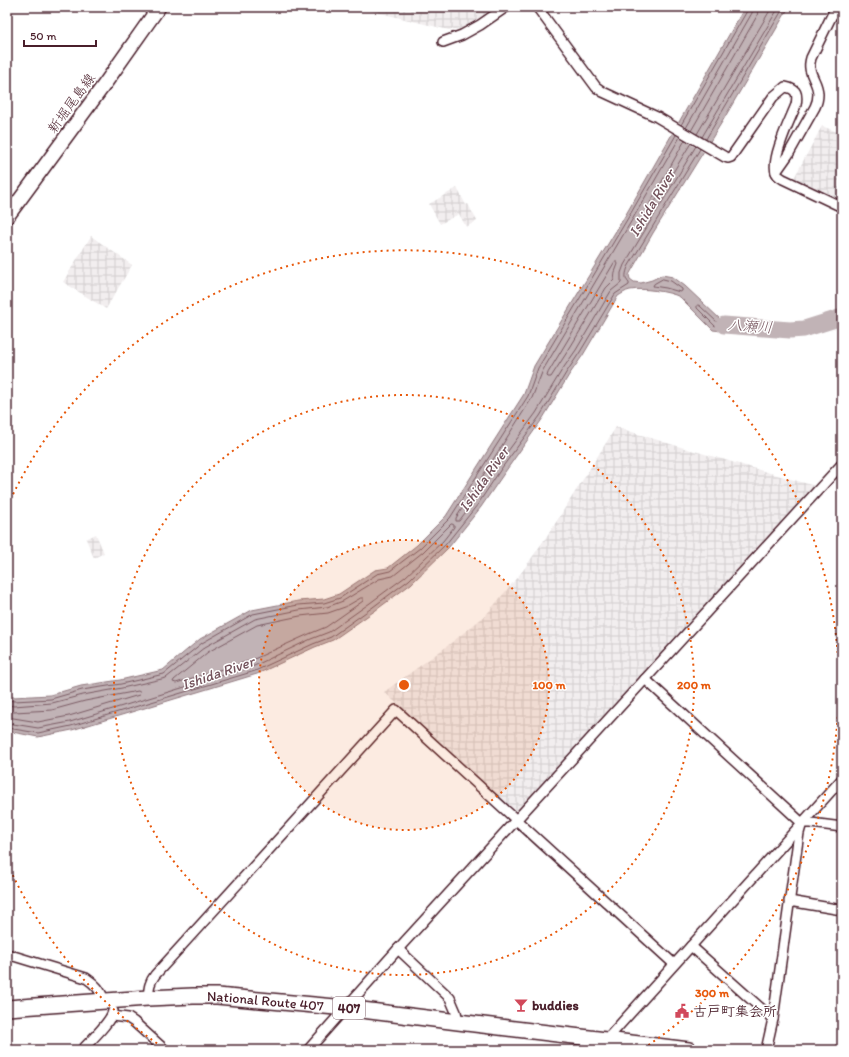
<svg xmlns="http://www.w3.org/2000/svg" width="849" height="1057" font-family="Itim,'Klee One',sans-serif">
  <defs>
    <pattern id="industrial-grid" width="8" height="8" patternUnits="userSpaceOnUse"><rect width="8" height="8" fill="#f2eeef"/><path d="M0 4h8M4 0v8" fill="none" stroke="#d1cccd"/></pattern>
  </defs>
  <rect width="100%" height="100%" fill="#fff"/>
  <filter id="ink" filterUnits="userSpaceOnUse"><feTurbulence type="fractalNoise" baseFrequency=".025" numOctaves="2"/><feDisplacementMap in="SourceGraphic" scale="8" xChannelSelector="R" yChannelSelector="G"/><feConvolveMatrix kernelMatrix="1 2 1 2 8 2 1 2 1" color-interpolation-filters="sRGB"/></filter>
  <g filter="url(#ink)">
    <g fill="url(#industrial-grid)">
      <path d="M 366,7 L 495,7 L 464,28 L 449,30 L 368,10 Z"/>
      <path d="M 822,126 L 842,134 L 842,200 L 794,178 Z"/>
      <path d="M 457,188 L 466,205 L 468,204 L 477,221 L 466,227 L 459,214 L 440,224 L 429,204 Z"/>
      <path d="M 91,236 L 132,265 L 106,309 L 63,282 Z"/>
      <path d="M 616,427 L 667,443 L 815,486 L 730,580 L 519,810 L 515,810 L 384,692 L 446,647 L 486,615 L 524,569 L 553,527 Z"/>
      <path d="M 96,534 L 104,553 L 94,558 L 86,539 Z"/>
    </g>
    <path fill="#c1b3b6" stroke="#91787e" d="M 745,7 L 789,7 L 722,122 L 653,233 L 629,275 L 630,279 L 634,282 L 641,283 L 652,280 L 662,275 L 673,277 L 685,286 L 720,319 L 735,321 L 755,331 L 722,331 L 713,330 L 680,297 C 669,291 642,288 630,290 C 625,291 622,294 618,296 L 583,355 L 569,375 L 543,418 L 505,472 L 481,507 L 449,547 L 411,584 L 376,610 L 333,640 L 315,647 L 257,674 L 72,730 L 38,737 L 7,731 L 7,696 L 13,697 L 50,695 L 81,686 L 120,680 L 163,670 L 200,639 L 252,610 L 298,601 L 324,599 L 339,594 L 375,570 L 388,568 L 417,545 L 446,516 L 524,394 L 534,366 L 625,216 Z"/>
    <path fill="#fff" d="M 677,121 L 711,142 L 705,153 L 670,132 Z"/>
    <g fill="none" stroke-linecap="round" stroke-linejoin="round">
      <g stroke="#7a5a63" stroke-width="1">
        <path d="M 681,125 L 747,11 L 748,7"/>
        <path d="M 686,128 L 752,13 L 753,7"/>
        <path d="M 691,131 L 757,16 L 759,7"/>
        <path d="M 697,134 L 772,7"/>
        <path d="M 680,137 L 632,220 L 543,370 L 532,398 L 456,518 L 456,521 L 459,521 L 474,501 L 497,466 L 536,413 L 562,370 L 576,350 L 611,291 L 621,283 L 621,273 L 624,265 L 696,146"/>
        <path d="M 702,137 L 779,7"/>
        <path d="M 706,139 L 784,7"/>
        <path d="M 685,140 L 650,203 L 650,205 L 653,205 L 691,143"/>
        <path d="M 615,262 L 617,262 L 618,264 L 615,272 L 614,280 L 606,288 L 571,346 L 551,377 L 548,377 L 547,376 L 548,373 Z"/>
        <path d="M 663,279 L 671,281 L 682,289 L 682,291 L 680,292 L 666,288 L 653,286 L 654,284 Z"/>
        <path d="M 698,305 L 700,306 L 718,323 L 718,325 L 715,326 L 697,308 L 697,306 Z"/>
        <path d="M 361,598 L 363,598 L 363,601 L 326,627 L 309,634 L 252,660 L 176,683 L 173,682 L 174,680 L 208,652 L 257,625 L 300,616 L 328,613 L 345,607 Z"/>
        <path d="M 7,700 L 14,701 L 51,699 L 82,690 L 121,684 L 164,674 L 202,643 L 253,614 L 298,605 L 324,603 L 340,598 L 377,574 L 390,571 L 420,548 L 450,518 L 528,396 L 538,368 L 628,218 L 676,135"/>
        <path d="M 7,705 L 14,706 L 52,703 L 83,695 L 122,688 L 166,678 L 205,647 L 255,619 L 299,610 L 327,607 L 343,601 L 379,579 L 393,576 L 423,552 L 451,524 L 452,524 L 454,525 L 454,527 L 443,541 L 405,577 L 370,603 L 329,632 L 311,639 L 254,666 L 70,722 L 38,728 L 7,723"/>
        <path d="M 7,711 L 14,712 L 52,710 L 85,701 L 138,691 L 141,693 L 139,695 L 69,716 L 38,722 L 7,717"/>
        <path d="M 7,728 L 38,733 L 71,726 L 255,671 L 313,644 L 331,637 L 373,607 L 409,580 L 446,544 L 478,504 L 501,469 L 540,416 L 566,373 L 580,352 L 615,294 L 629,285 L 629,283 C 624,278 626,273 628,267 L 700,149"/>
      </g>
      <path stroke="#c1b3b6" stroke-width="17" d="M 724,325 L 790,330 L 804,329 L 842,317"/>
      <defs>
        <g id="minor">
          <path d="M 537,7 L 596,87 L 603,92 L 657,117 L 725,157 L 728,158 L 731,157 L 773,97 L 785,87 C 797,89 798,94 796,105 C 790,120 771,158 776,172 C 777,176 780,177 783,179 L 842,207"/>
          <path d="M 443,42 L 462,35 L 480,25 L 506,7"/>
          <path d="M 776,172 L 788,155 L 815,107 C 817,103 818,99 818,94 C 818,80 806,74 811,58 L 834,11 L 842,16"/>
          <path d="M 645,679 L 802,823 L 811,823 L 842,827"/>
          <path d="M 789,901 L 842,910"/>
          <path d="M 691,946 L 773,1019"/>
          <path d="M 398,949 L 450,998 L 456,1012 L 458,1022"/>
          <path d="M 7,954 L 86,978 C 95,984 101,990 104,1001"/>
          <path d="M 148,998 C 149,988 149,983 155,975 L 396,710 L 674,964"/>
          <path d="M 112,1016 L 128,1018 L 134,1022 L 165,1050"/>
          <path d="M 82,1050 C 90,1041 111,1022 113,1011"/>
          <path d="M 308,1050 L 398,949 L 842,464"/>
          <path d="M 597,1050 L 842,779"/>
          <path d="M 766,1050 L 773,1019 L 799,833 L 801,826"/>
        </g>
        <path id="secondary" d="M 7,217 L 104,85 L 159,7"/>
        <g id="trunk">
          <path id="s1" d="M 7,1008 L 148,998 L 193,996 L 217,996 L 346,1008 L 458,1022 L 689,1050"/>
        </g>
      </defs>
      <use href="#minor" stroke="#4a1f2b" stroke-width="12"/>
      <use href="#secondary" stroke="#4a1f2b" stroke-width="16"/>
      <use href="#trunk" stroke="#4a1f2b" stroke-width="18"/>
      <use href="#minor" stroke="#fff" stroke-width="9"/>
      <use href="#secondary" stroke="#fff" stroke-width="13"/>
      <use href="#trunk" stroke="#fff" stroke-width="15"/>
    </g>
  </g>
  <circle cx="404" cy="685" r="145" fill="#e8590c" fill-opacity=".12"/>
  <g fill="none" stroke="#e8590c" stroke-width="2" stroke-dasharray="2 4">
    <circle cx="404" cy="685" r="145"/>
    <circle cx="404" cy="685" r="290"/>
    <path d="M167 1050A435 435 0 0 1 8 865M8 505A435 435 0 1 1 641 1050"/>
  </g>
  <defs>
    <symbol id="bar-bare" viewBox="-9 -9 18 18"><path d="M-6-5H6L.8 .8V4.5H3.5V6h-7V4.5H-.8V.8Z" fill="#d1495b" stroke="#fff" stroke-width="2.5" paint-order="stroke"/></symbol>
    <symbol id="civic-bare" viewBox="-9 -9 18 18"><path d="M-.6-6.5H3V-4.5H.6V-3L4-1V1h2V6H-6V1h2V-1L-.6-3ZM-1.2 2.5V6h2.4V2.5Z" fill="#d1495b" stroke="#fff" stroke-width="2.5" paint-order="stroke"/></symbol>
  </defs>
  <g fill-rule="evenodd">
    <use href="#bar-bare" x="511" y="995" width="20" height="20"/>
    <use href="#civic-bare" x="672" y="1001" width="20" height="20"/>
  </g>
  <g text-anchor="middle" stroke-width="3" stroke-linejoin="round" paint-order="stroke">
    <rect fill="#fff" stroke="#80626b" stroke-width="1" x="333" y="997" width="32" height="22" rx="3"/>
    <g font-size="13" font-weight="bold" fill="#4a1f2b">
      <text x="349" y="1013">407</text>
    </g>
    <g font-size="14" fill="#4a1f2b" stroke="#fff">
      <text transform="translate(71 103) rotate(-54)" y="5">新堀尾島線</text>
      <text dy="5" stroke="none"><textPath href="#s1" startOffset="259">National Route 407</textPath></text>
    </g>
    <g font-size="14" font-weight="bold" fill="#4a1f2b" stroke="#fff" text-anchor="start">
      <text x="532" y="1010">buddies</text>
      <text x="693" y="1016">古戸町集会所</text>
    </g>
    <g font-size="15" font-style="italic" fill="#74535c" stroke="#fff">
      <text transform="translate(652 203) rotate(-59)" y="5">Ishida River</text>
      <text transform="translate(750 326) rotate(4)" y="5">八瀬川</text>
      <text transform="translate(484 479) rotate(-55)" y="5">Ishida River</text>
      <text transform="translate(218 673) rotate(-19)" y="5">Ishida River</text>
    </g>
  </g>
  <circle cx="404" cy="685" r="6" fill="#e8590c" stroke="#fff" stroke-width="2"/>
  <g font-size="12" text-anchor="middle" font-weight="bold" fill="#e8590c" stroke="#fff" stroke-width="3" stroke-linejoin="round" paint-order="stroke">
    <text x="549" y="689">100 m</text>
    <text x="694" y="689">200 m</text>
    <text x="712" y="997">300 m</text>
  </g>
  <rect width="849" height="1057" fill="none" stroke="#fff" stroke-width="24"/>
  <rect x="12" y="12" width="825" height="1033" fill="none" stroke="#4a1f2b" stroke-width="1.5" filter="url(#ink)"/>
  <path d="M24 40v6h72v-6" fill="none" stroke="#4a1f2b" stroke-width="2"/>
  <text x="30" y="40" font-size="12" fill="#4a1f2b" stroke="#ffffff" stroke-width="3" paint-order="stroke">50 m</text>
</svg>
